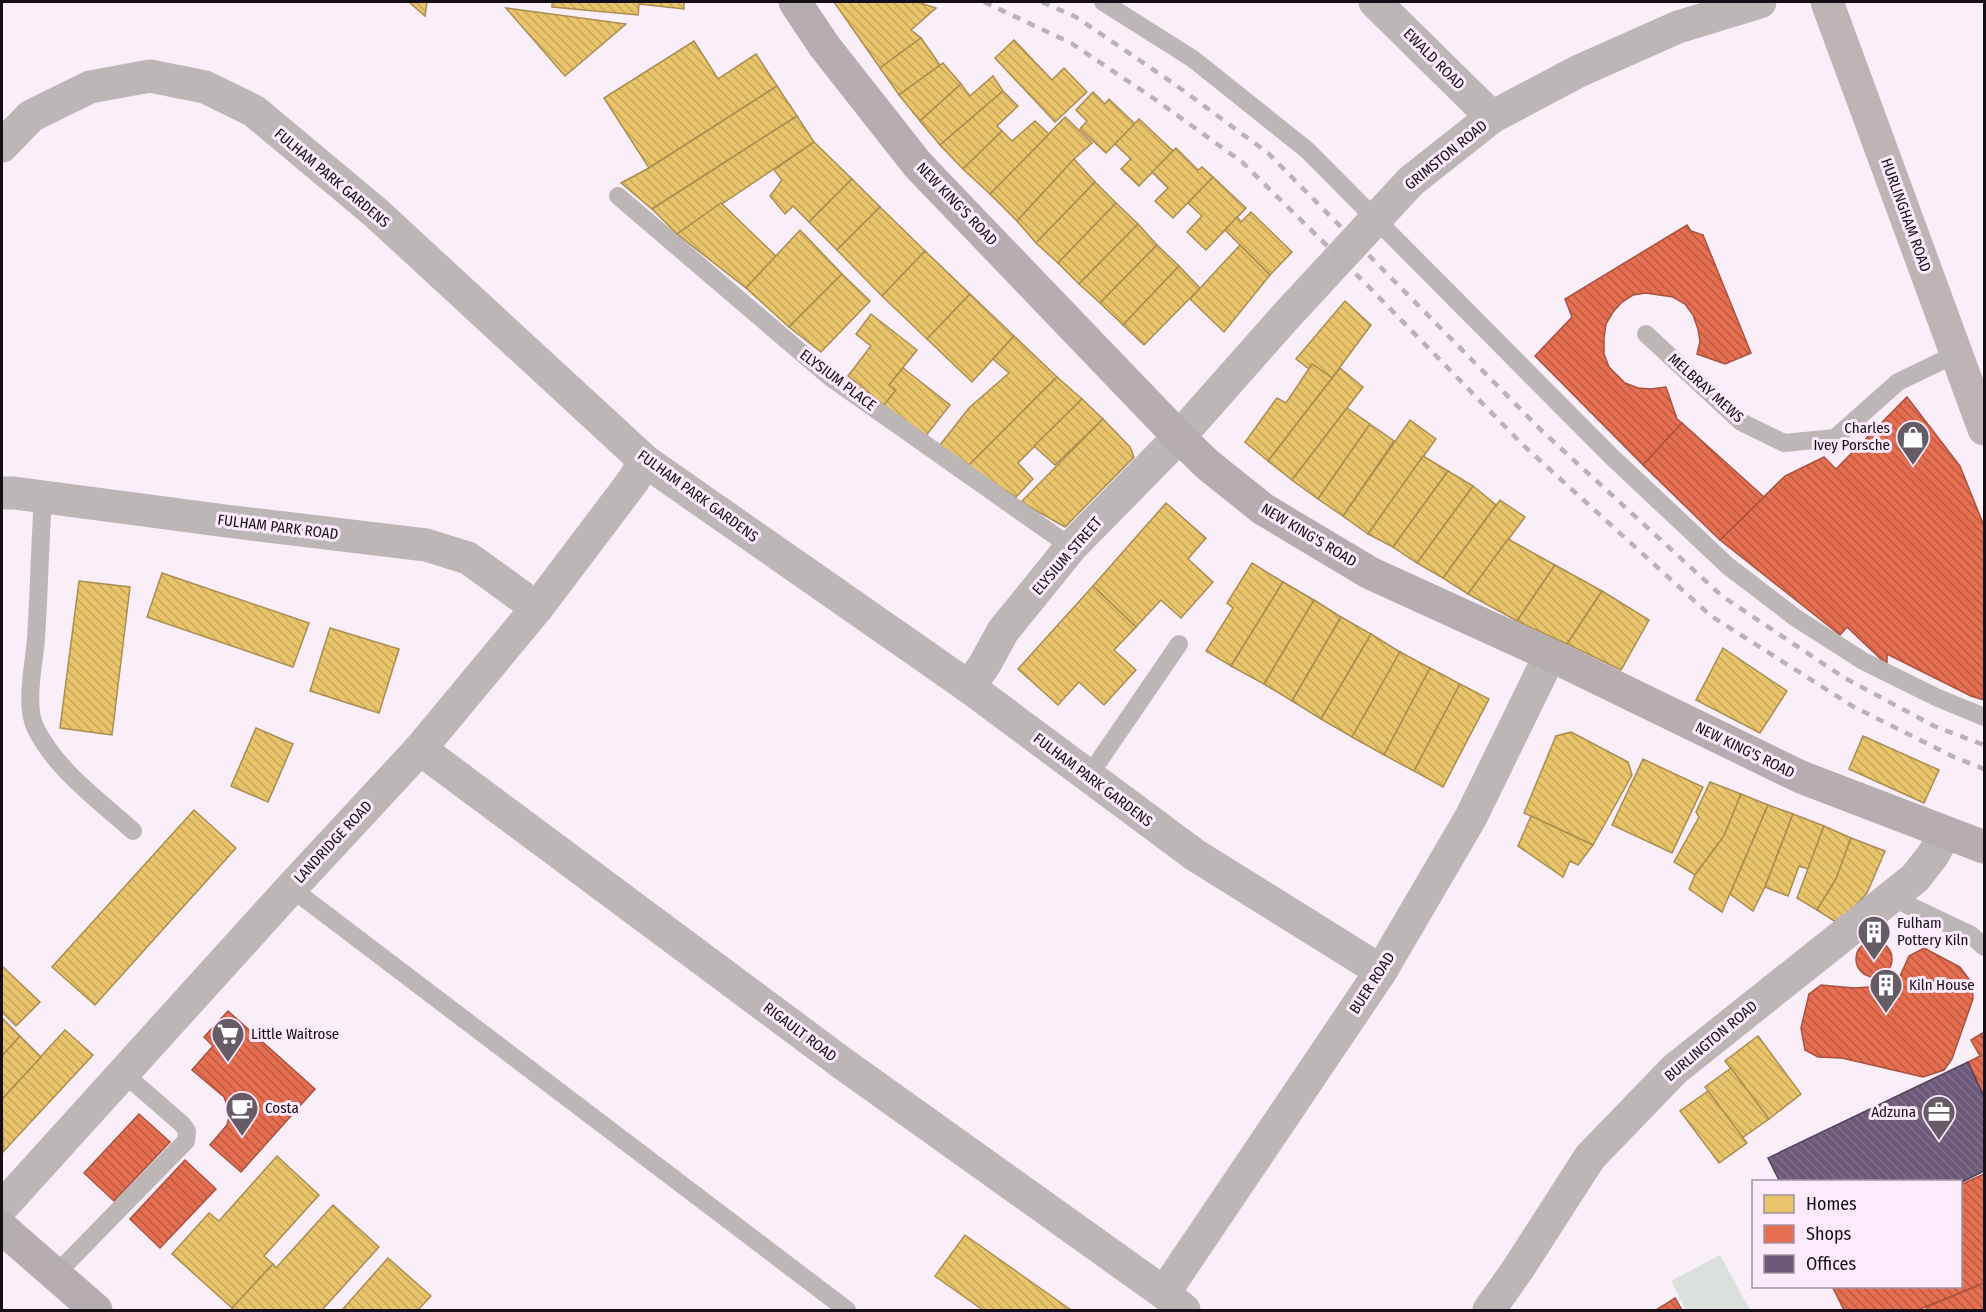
<svg xmlns="http://www.w3.org/2000/svg" width="1986" height="1312" font-family="'Fira Sans Condensed',sans-serif">
  <defs>
    <pattern id="homes-back-hatch" width="6" height="6" patternUnits="userSpaceOnUse" patternTransform="scale(1.5)"><rect width="6" height="6" fill="#e9c46a"/><path d="M-1 5l2 2M0 0l6 6M5-1l2 2" fill="none" stroke="#c7a75b"/></pattern>
    <pattern id="shops-back-hatch" width="6" height="6" patternUnits="userSpaceOnUse" patternTransform="scale(1.5)"><rect width="6" height="6" fill="#e76f51"/><path d="M-1 5l2 2M0 0l6 6M5-1l2 2" fill="none" stroke="#ba5a42"/></pattern>
    <pattern id="offices-back-hatch" width="6" height="6" patternUnits="userSpaceOnUse" patternTransform="scale(1.5)"><rect width="6" height="6" fill="#6d597a"/><path d="M-1 5l2 2M0 0l6 6M5-1l2 2" fill="none" stroke="#80708a"/></pattern>
  </defs>
  <rect width="100%" height="100%" fill="#faeef9"/>
  <path fill="#dae1dc" d="M 1720,1255 L 1750,1310 L 1686,1310 L 1671,1281 Z"/>
  <g fill="url(#homes-back-hatch)" stroke="#aa8d51" stroke-width="1.5">
    <path d="M 409,2 L 427,2 L 425,16 Z"/>
    <path d="M 552,2 L 684,2 L 684,9 L 639,4 L 638,15 L 552,7 Z"/>
    <path d="M 834,2 L 917,2 L 936,8 L 911,30 L 921,38 L 880,68 Z"/>
    <path d="M 506,8 L 626,24 L 565,76 Z"/>
    <path d="M 921,38 L 940,65 L 899,95 L 880,68 Z"/>
    <path d="M 1014,40 L 1052,80 L 1064,68 L 1087,92 L 1055,122 L 995,58 Z"/>
    <path d="M 694,41 L 718,79 L 756,54 L 777,86 L 649,168 L 604,98 Z"/>
    <path d="M 943,63 L 961,84 L 920,121 L 899,95 Z"/>
    <path d="M 993,76 L 1003,91 L 940,145 L 920,121 L 961,84 L 970,96 Z"/>
    <path d="M 777,86 L 797,116 L 652,209 L 621,183 L 649,168 Z"/>
    <path d="M 1003,91 L 1018,106 L 997,126 L 1002,131 L 963,169 L 940,145 Z"/>
    <path d="M 1093,92 L 1105,104 L 1109,99 L 1135,124 L 1106,153 L 1080,129 L 1087,121 L 1076,110 Z"/>
    <path d="M 797,116 L 814,142 L 677,234 L 652,209 Z"/>
    <path d="M 1065,117 L 1092,143 L 1074,159 L 1017,221 L 990,194 Z"/>
    <path d="M 1139,119 L 1173,151 L 1139,186 L 1121,169 L 1131,159 L 1115,144 Z"/>
    <path d="M 1035,121 L 1049,134 L 990,194 L 963,169 L 1002,131 L 1012,141 Z"/>
    <path d="M 814,142 L 852,179 L 809,222 L 793,206 L 785,214 L 770,196 L 782,180 L 774,170 Z"/>
    <path d="M 1176,148 L 1198,170 L 1202,167 L 1213,177 L 1173,218 L 1155,201 L 1168,188 L 1152,172 Z"/>
    <path d="M 1074,159 L 1095,182 L 1036,243 L 1017,221 Z"/>
    <path d="M 1213,177 L 1246,208 L 1206,250 L 1187,232 L 1202,216 L 1188,203 Z"/>
    <path d="M 852,179 L 880,207 L 837,250 L 809,222 Z"/>
    <path d="M 1095,182 L 1116,203 L 1058,263 L 1036,243 Z"/>
    <path d="M 721,203 L 776,256 L 746,288 L 677,234 Z"/>
    <path d="M 1116,203 L 1138,224 L 1079,284 L 1058,263 Z"/>
    <path d="M 880,207 L 925,251 L 882,296 L 837,250 Z"/>
    <path d="M 1251,212 L 1292,252 L 1270,275 L 1225,230 L 1237,217 L 1241,222 Z"/>
    <path d="M 1138,224 L 1157,245 L 1100,303 L 1079,284 Z"/>
    <path d="M 800,230 L 842,274 L 789,327 L 746,288 Z"/>
    <path d="M 1157,245 L 1179,266 L 1123,325 L 1100,303 Z"/>
    <path d="M 1240,245 L 1270,275 L 1224,332 L 1190,299 Z"/>
    <path d="M 925,251 L 970,294 L 927,339 L 882,296 Z"/>
    <path d="M 1179,266 L 1200,288 L 1144,345 L 1123,325 Z"/>
    <path d="M 842,274 L 870,301 L 821,352 L 789,327 Z"/>
    <path d="M 970,294 L 1014,336 L 972,382 L 927,339 Z"/>
    <path d="M 1345,301 L 1371,325 L 1332,378 L 1312,364 L 1309,369 L 1296,359 Z"/>
    <path d="M 871,314 L 917,350 L 889,385 L 896,390 L 884,405 L 848,376 L 871,346 L 856,334 Z"/>
    <path d="M 1014,336 L 1057,377 L 967,467 L 940,445 L 969,408 L 1009,373 L 993,359 Z"/>
    <path d="M 1312,364 L 1332,378 L 1268,461 L 1245,442 L 1277,398 L 1286,403 Z"/>
    <path d="M 903,368 L 950,405 L 925,437 L 884,405 L 896,390 L 889,385 Z"/>
    <path d="M 1340,368 L 1363,387 L 1292,480 L 1268,461 Z"/>
    <path d="M 1057,377 L 1082,399 L 1018,463 L 1033,479 L 1016,497 L 967,467 Z"/>
    <path d="M 1082,399 L 1103,419 L 1055,465 L 1034,446 Z"/>
    <path d="M 1347,408 L 1370,424 L 1318,499 L 1292,480 Z"/>
    <path d="M 1103,419 L 1130,447 L 1134,457 L 1065,527 L 1021,502 Z"/>
    <path d="M 1410,420 L 1436,439 L 1368,534 L 1343,516 Z"/>
    <path d="M 1370,424 L 1394,441 L 1343,516 L 1318,499 Z"/>
    <path d="M 1423,456 L 1448,471 L 1393,547 L 1368,534 Z"/>
    <path d="M 1448,471 L 1473,486 L 1417,563 L 1393,547 Z"/>
    <path d="M 1473,486 L 1496,505 L 1443,578 L 1417,563 Z"/>
    <path d="M 1500,500 L 1525,517 L 1468,594 L 1443,578 Z"/>
    <path d="M 1166,503 L 1206,538 L 1188,559 L 1213,582 L 1181,618 L 1161,600 L 1136,627 L 1093,586 Z"/>
    <path d="M 1508,539 L 1555,565 L 1517,621 L 1468,594 Z"/>
    <path d="M 1252,563 L 1283,582 L 1231,666 L 1206,651 L 1233,608 L 1227,603 Z"/>
    <path d="M 1555,565 L 1602,591 L 1567,644 L 1517,621 Z"/>
    <path d="M 162,573 L 309,623 L 293,667 L 147,617 Z"/>
    <path d="M 79,581 L 130,587 L 112,735 L 60,728 Z"/>
    <path d="M 1283,582 L 1314,600 L 1264,684 L 1231,666 Z"/>
    <path d="M 1093,586 L 1136,627 L 1114,650 L 1136,670 L 1104,705 L 1079,682 L 1058,705 L 1018,669 Z"/>
    <path d="M 1602,591 L 1649,620 L 1621,670 L 1567,644 Z"/>
    <path d="M 1314,600 L 1341,617 L 1292,701 L 1264,684 Z"/>
    <path d="M 1341,617 L 1371,634 L 1321,719 L 1292,701 Z"/>
    <path d="M 330,628 L 399,649 L 379,713 L 310,691 Z"/>
    <path d="M 1371,634 L 1400,652 L 1352,737 L 1321,719 Z"/>
    <path d="M 1723,648 L 1787,691 L 1760,733 L 1696,700 Z"/>
    <path d="M 1400,652 L 1430,668 L 1384,755 L 1352,737 Z"/>
    <path d="M 1430,668 L 1460,684 L 1414,771 L 1384,755 Z"/>
    <path d="M 1460,684 L 1489,699 L 1443,787 L 1414,771 Z"/>
    <path d="M 256,728 L 293,744 L 268,802 L 231,786 Z"/>
    <path d="M 1571,732 L 1628,762 L 1632,775 L 1593,845 L 1524,813 L 1556,736 Z"/>
    <path d="M 1863,736 L 1939,770 L 1924,803 L 1849,769 Z"/>
    <path d="M 1643,759 L 1703,787 L 1672,853 L 1612,825 Z"/>
    <path d="M 1710,782 L 1741,794 L 1724,836 L 1695,875 L 1674,862 L 1699,817 L 1696,812 Z"/>
    <path d="M 1741,794 L 1768,805 L 1722,912 L 1689,889 L 1695,875 L 1724,836 Z"/>
    <path d="M 1768,805 L 1793,814 L 1765,887 L 1753,911 L 1730,894 Z"/>
    <path d="M 194,810 L 236,848 L 95,1005 L 52,967 Z"/>
    <path d="M 1793,814 L 1824,826 L 1808,869 L 1799,866 L 1788,896 L 1765,887 Z"/>
    <path d="M 1531,816 L 1593,845 L 1578,865 L 1570,861 L 1563,877 L 1518,846 Z"/>
    <path d="M 1824,826 L 1851,838 L 1836,879 L 1817,910 L 1797,898 Z"/>
    <path d="M 1851,838 L 1885,851 L 1867,893 L 1839,924 L 1817,910 L 1836,879 Z"/>
    <path d="M 2,966 L 40,1002 L 16,1026 L 2,1012 Z"/>
    <path d="M 2,1018 L 20,1036 L 2,1056 Z"/>
    <path d="M 65,1030 L 93,1055 L 3,1152 L 2,1099 Z"/>
    <path d="M 20,1036 L 41,1057 L 2,1099 L 2,1056 Z"/>
    <path d="M 1758,1036 L 1801,1094 L 1769,1119 L 1725,1061 Z"/>
    <path d="M 1731,1068 L 1769,1119 L 1742,1138 L 1705,1087 Z"/>
    <path d="M 1708,1091 L 1747,1143 L 1719,1163 L 1680,1111 Z"/>
    <path d="M 277,1156 L 319,1195 L 264,1256 L 273,1264 L 232,1308 L 172,1254 L 209,1213 L 219,1221 Z"/>
    <path d="M 333,1205 L 379,1247 L 322,1310 L 235,1310 L 232,1308 L 273,1264 L 276,1268 Z"/>
    <path d="M 965,1235 L 1071,1310 L 983,1310 L 935,1276 Z"/>
    <path d="M 388,1258 L 431,1296 L 418,1310 L 342,1310 Z"/>
  </g>
  <g fill="url(#shops-back-hatch)" stroke="#a8523f" stroke-width="1.5">
    <path d="M 1687,225 L 1691,231 L 1703,235 L 1751,353 L 1725,364 L 1697,354 L 1700,342 L 1698,329 L 1693,315 L 1685,304 L 1673,297 L 1646,293 L 1633,295 L 1622,302 L 1613,312 L 1606,324 L 1604,338 L 1604,354 L 1609,367 L 1625,383 L 1638,388 L 1651,389 L 1666,387 L 1677,419 L 1682,423 L 1643,465 L 1535,356 L 1572,317 L 1565,299 Z"/>
    <path d="M 1907,397 L 1960,466 L 1984,526 L 1984,700 L 1971,696 L 1887,654 L 1887,665 L 1847,627 L 1840,635 L 1720,540 L 1785,476 L 1824,457 L 1836,469 Z"/>
    <path d="M 1682,423 L 1764,497 L 1720,540 L 1643,465 Z"/>
    <circle cx="1874" cy="959" r="18"/>
    <path d="M 1924,948 L 1960,967 L 1972,983 L 1973,999 L 1952,1059 L 1944,1070 L 1923,1077 L 1842,1058 L 1818,1057 L 1805,1050 L 1801,1028 L 1809,994 L 1821,985 L 1854,988 L 1886,986 L 1900,976 L 1909,956 Z"/>
    <path d="M 228,1011 L 315,1089 L 241,1172 L 210,1145 L 227,1125 L 230,1113 L 224,1097 L 192,1070 L 213,1046 L 204,1037 Z"/>
    <path d="M 1984,1032 L 1984,1097 L 1968,1062 L 1980,1056 L 1971,1040 Z"/>
    <path d="M 139,1114 L 170,1142 L 114,1201 L 84,1173 Z"/>
    <path d="M 185,1160 L 216,1189 L 160,1248 L 130,1219 Z"/>
    <path d="M 1984,1174 L 1984,1283 L 1918,1310 L 1844,1310 L 1832,1286 L 1960,1286 L 1960,1185 Z"/>
    <path d="M 1984,1283 L 1984,1310 L 1927,1310 L 1926,1307 Z"/>
    <path d="M 1675,1298 L 1682,1310 L 1656,1310 Z"/>
  </g>
  <path fill="url(#offices-back-hatch)" stroke="#53425c" stroke-width="1.5" d="M 1968,1062 L 1984,1097 L 1984,1171 L 1960,1183 L 1960,1182 L 1780,1182 L 1768,1158 Z"/>
  <g fill="none" stroke-linecap="round" stroke-linejoin="round">
    <g stroke="#bcb6b6" stroke-width="18">
      <path d="M 1103,2 L 1193,59 L 1307,150 L 1612,457 L 1728,566 L 1796,618 L 1863,661 L 1938,698 L 1984,717"/>
      <path d="M 618,196 L 831,378 L 1071,547"/>
      <path d="M 1646,334 L 1741,422 L 1784,443 L 1835,438 L 1898,382 L 1956,354"/>
      <path d="M 43,497 C 40,545 39,592 36,639 C 34,665 24,706 36,729 C 57,771 100,801 133,831"/>
      <path d="M 1088,777 L 1179,644"/>
      <path d="M 291,888 L 847,1310"/>
      <path d="M 1891,897 L 1971,935 L 1984,947"/>
      <path d="M 56,1274 L 186,1141 L 187,1131 L 182,1124 L 122,1072"/>
    </g>
    <g stroke="#bcb6b6" stroke-width="33">
      <path d="M 1375,2 L 1492,117"/>
      <path d="M 2,146 L 31,116 L 90,87 L 150,76 L 205,87 L 254,111 L 375,212 L 645,461 L 969,687 L 1195,855 L 1381,971"/>
      <path d="M 2,493 L 14,493 L 226,521 L 426,545 L 468,558 L 537,608"/>
      <path d="M 969,687 L 985,664 L 1003,631 L 1071,547 L 1179,437 L 1287,315 L 1411,181 L 1492,117 L 1579,71 L 1678,27 L 1760,2"/>
      <path d="M 420,749 L 842,1063 L 1164,1293 L 1184,1310"/>
      <path d="M 2,1207 L 291,888 L 420,749 L 537,608 L 633,481 L 645,461"/>
      <path d="M 1164,1293 L 1381,971 L 1471,817 L 1550,655"/>
      <path d="M 1489,1310 L 1518,1269 L 1590,1157 L 1675,1069 L 1915,878 L 1933,855 L 1945,833"/>
    </g>
    <path stroke="#bdb4b6" stroke-width="33" d="M 1827,2 L 1984,429"/>
    <g stroke="#b5adaf" stroke-width="33">
      <path d="M 795,2 L 825,47 L 918,165 L 1179,437 L 1208,465 L 1263,509 L 1370,573 L 1550,655 L 1801,777 L 1984,847"/>
      <path d="M 2,1228 L 96,1310"/>
    </g>
    <g stroke="#b9b2b6" stroke-width="4.5" stroke-dasharray="8 8" stroke-linecap="butt">
      <path d="M 984,2 L 1071,43 L 1156,100 L 1242,162 L 1368,286 L 1523,445 L 1711,616 L 1854,707 L 1954,757 L 1984,769"/>
      <path d="M 1042,2 L 1076,17 L 1173,83 L 1268,153 L 1542,431 L 1722,596 L 1843,677 L 1934,726 L 1984,745"/>
    </g>
  </g>
  <defs>
    <symbol id="shop-pin" viewBox="-11 -11 22 30"><path d="M0 17L-7.5 6A9.5 9.5 0 1 1 7.5 6Z" fill="#665c65" stroke="#feeafd"/><path d="M-5-2.5h2.3a2.7 3.5 0 0 1 5.4 0H5L5.5 6h-11ZM-1.5-2.5h3a1.5 2.3 0 0 0-3 0Z" fill="#fff"/></symbol>
    <symbol id="building-pin" viewBox="-11 -11 22 30"><path d="M0 17L-7.5 6A9.5 9.5 0 1 1 7.5 6Z" fill="#665c65" stroke="#feeafd"/><path d="M-4-6H4V6H1V3H-1V6H-4ZM-2.5-4.3h1.7v1.8h-1.7ZM.8-4.3h1.7v1.8H.8ZM-2.5-1h1.7V.8h-1.7ZM.8-1h1.7V.8H.8Z" fill="#fff"/></symbol>
    <symbol id="supermarket-pin" viewBox="-11 -11 22 30"><path d="M0 17L-7.5 6A9.5 9.5 0 1 1 7.5 6Z" fill="#665c65" stroke="#feeafd"/><path d="M-6-5.5h2.5l.6 2H6L4.5 2H-2.5L-4.4-4H-6ZM-1.5 3.2a1.3 1.3 0 1 0 .1 0ZM3 3.2a1.3 1.3 0 1 0 .1 0Z" fill="#fff"/></symbol>
    <symbol id="cafe-pin" viewBox="-11 -11 22 30"><path d="M0 17L-7.5 6A9.5 9.5 0 1 1 7.5 6Z" fill="#665c65" stroke="#feeafd"/><path d="M-5.5-4.5H6V0H3Q3 3.5 0 3.5H-2.5Q-5.5 3.5-5.5 0ZM3-3.2v2h1.7v-2ZM-6 4.5H4V6H-6Z" fill="#fff"/></symbol>
    <symbol id="office-pin" viewBox="-11 -11 22 30"><path d="M0 17L-7.5 6A9.5 9.5 0 1 1 7.5 6Z" fill="#665c65" stroke="#feeafd"/><path d="M-6-3h4V-5.5h4V-3h4V5H-6ZM-1-4.5V-3h2v-1.5ZM-6 0V1H6V0Z" fill="#fff"/></symbol>
  </defs>
  <g fill-rule="evenodd">
    <use href="#shop-pin" x="1894" y="418" width="38" height="52"/>
    <use href="#building-pin" x="1855" y="913" width="38" height="52"/>
    <use href="#building-pin" x="1867" y="966" width="38" height="52"/>
    <use href="#supermarket-pin" x="209" y="1015" width="38" height="52"/>
    <use href="#cafe-pin" x="223" y="1089" width="38" height="52"/>
    <use href="#office-pin" x="1920" y="1093" width="38" height="52"/>
  </g>
  <g text-anchor="middle" stroke-width="6" stroke-linejoin="round" paint-order="stroke">
    <g font-size="15" fill="#160e16" stroke="#feeafd">
      <text transform="translate(1434 59) rotate(45)" y="5">EWALD ROAD</text>
      <text transform="translate(1446 155) rotate(-39)" y="5">GRIMSTON ROAD</text>
      <text transform="translate(332 178) rotate(40)" y="5">FULHAM PARK GARDENS</text>
      <text transform="translate(957 204) rotate(46)" y="5">NEW KING'S ROAD</text>
      <text transform="translate(1906 215) rotate(70)" y="5">HURLINGHAM ROAD</text>
      <text transform="translate(838 380) rotate(37)" y="5">ELYSIUM PLACE</text>
      <text transform="translate(1706 388) rotate(42)" y="5">MELBRAY MEWS</text>
      <text transform="translate(698 496) rotate(36)" y="5">FULHAM PARK GARDENS</text>
      <text transform="translate(278 527) rotate(7)" y="5">FULHAM PARK ROAD</text>
      <text transform="translate(1309 535) rotate(31)" y="5">NEW KING'S ROAD</text>
      <text transform="translate(1067 556) rotate(-49)" y="5">ELYSIUM STREET</text>
      <text transform="translate(1745 750) rotate(26)" y="5">NEW KING'S ROAD</text>
      <text transform="translate(1093 780) rotate(37)" y="5">FULHAM PARK GARDENS</text>
      <text transform="translate(333 842) rotate(-47)" y="5">LANDRIDGE ROAD</text>
      <text transform="translate(1372 983) rotate(-57)" y="5">BUER ROAD</text>
      <text transform="translate(800 1032) rotate(37)" y="5">RIGAULT ROAD</text>
      <text transform="translate(1711 1041) rotate(-40)" y="5">BURLINGTON ROAD</text>
    </g>
    <g font-size="15" fill="#160e16" stroke="#feeafd" text-anchor="start">
      <text x="1890" y="433" text-anchor="end">Charles<tspan x="1890" dy="17">Ivey Porsche</tspan></text>
      <text x="1897" y="928">Fulham<tspan x="1897" dy="17">Pottery Kiln</tspan></text>
      <text x="1909" y="990">Kiln House</text>
      <text x="251" y="1039">Little Waitrose</text>
      <text x="265" y="1113">Costa</text>
      <text x="1916" y="1117" text-anchor="end">Adzuna</text>
    </g>
  </g>
  <rect width="1986" height="1312" fill="none" stroke="#160e16" stroke-width="6"/>
  <rect x="1752" y="1180" width="210" height="108" fill="#feeafd" stroke="#a192a1" stroke-width="1.5"/>
  <rect x="1764" y="1195" width="30" height="18" fill="#e9c46a" stroke="#a192a1" stroke-width="1.5"/>
  <text x="1806" y="1210" font-size="18" fill="#160e16">Homes</text>
  <rect x="1764" y="1225" width="30" height="18" fill="#e76f51" stroke="#a192a1" stroke-width="1.5"/>
  <text x="1806" y="1240" font-size="18" fill="#160e16">Shops</text>
  <rect x="1764" y="1255" width="30" height="18" fill="#6d597a" stroke="#a192a1" stroke-width="1.5"/>
  <text x="1806" y="1270" font-size="18" fill="#160e16">Offices</text>
</svg>
